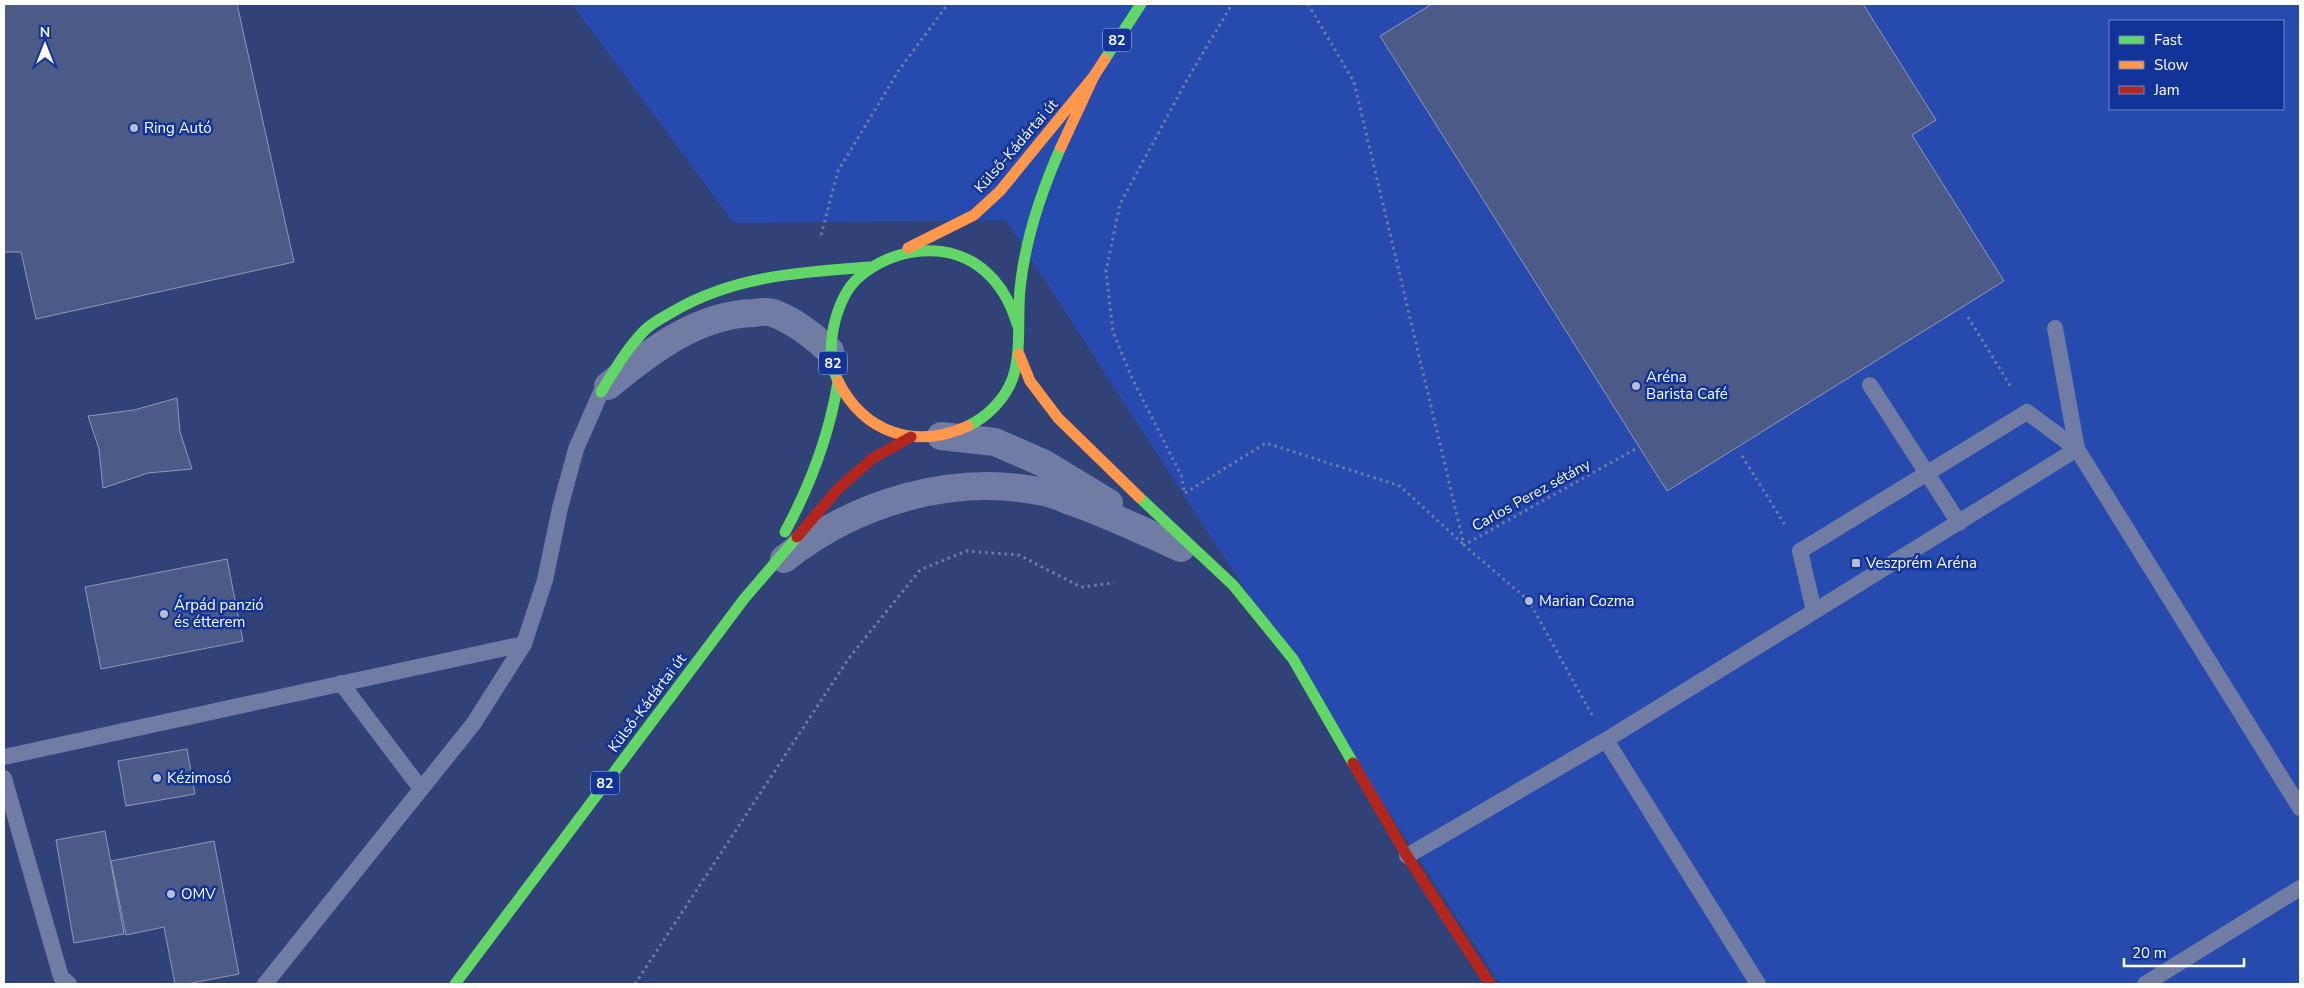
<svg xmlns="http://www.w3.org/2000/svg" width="2304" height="988" font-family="'Nunito Sans',sans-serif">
  <rect width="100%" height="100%" fill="#314279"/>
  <path fill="#274aaf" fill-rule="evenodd" d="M 572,4 L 2300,4 L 2300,984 L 1500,984 L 1006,220 L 734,223 ZM 2110,21 L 2283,21 L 2283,109 L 2110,109 Z"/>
  <g fill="#4c5a87" stroke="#8f99b9">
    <path d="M 4,4 L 237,4 L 294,262 L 36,319 L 21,252 L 4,252 Z"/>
    <path d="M 1432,4 L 1863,4 L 1936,120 L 1912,135 L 2004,281 L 1667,491 L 1380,36 Z"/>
    <path d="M 177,398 L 180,432 L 192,469 L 148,473 L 103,488 L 99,449 L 88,416 L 134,410 Z"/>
    <path d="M 227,559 L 243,641 L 101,669 L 85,587 Z"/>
    <path d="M 187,749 L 195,794 L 126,806 L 118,761 Z"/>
    <path d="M 105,831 L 124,934 L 74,943 L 56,840 Z"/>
    <path d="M 214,841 L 239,974 L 187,984 L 175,984 L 164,927 L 126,935 L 111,861 Z"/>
  </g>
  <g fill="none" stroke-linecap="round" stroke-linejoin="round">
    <g stroke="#707ca4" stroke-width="3" stroke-dasharray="2.5 4" stroke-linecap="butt">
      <path d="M 1308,4 L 1354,82 L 1464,545"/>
      <path d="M 821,235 L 838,171 L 899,70 L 948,4"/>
      <path d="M 1968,317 L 2011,387"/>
      <path d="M 1742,456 L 1785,525"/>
      <path d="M 1184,490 L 1181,475 L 1132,378 L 1113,332 L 1106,271 L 1120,204 L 1187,80 L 1232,4"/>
      <path d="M 1185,493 L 1266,443 L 1400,486 L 1463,544"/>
      <path d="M 1592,715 L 1529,601 L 1464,545 L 1639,447"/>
      <path d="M 635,984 L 849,658 L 920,570 L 966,551 L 1019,555 L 1081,587 L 1114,583"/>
    </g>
    <g stroke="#707ca4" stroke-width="16">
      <path d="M 2055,328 L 2077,449"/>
      <path d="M 1870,385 L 1959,523"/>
      <path d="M 1814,611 L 1800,551 L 2027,412 L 2077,449"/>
      <path d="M 341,683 L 421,789"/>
      <path d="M 1606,740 L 1758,984"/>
      <path d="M 4,757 L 524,644"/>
      <path d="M 4,778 L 61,977 L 69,984"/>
      <path d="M 1407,856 L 1606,740 L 2077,449 L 2300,808"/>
      <path d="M 265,984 L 474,723 L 524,644 L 545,580 L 560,508 L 576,449 L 601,392"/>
      <path d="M 2145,984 L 2300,888"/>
    </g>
    <g stroke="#707ca4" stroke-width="28">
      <path d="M 608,386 C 649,352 698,314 754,313 C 760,312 768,311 773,313 C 795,321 813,336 830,351"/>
      <path d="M 941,436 L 995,442 L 1043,463 L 1109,503"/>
      <path d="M 784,559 C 856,502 953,473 1044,492 C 1055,494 1066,500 1076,503 C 1112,516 1146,532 1181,548"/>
    </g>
    <g stroke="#63d668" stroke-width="11">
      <path d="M 1105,59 L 1141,4"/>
      <path d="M 838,381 C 829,362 830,341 835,321 C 839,306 846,289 858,278 C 892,247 950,239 986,272 C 1002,286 1011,304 1017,324"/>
      <path d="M 601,392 C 614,371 627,348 645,330 C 653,322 664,317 674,311 C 733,276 801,272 869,267"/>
      <path d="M 968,426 C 987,417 1004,400 1012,380 C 1022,354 1017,318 1020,289 C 1025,239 1041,192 1061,147"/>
      <path d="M 1139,497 L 1233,585 L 1293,659 L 1353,763"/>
      <path d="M 785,532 C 811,484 829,436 838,382"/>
      <path d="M 455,984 L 744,599 L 797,537"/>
    </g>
    <g stroke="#ff974d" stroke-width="11">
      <path d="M 1061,147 L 1094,76"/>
      <path d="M 908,248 L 974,215 L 1000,191 L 1094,76 L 1105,59"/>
      <path d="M 1019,354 L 1030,381 L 1058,418 L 1139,497"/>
      <path d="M 838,381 C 864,433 915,450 968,426"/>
    </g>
    <g stroke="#b3261e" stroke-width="11">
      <path d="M 797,537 L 838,489 L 873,458 L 911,437"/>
      <path d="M 1353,763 L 1407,856 L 1490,984"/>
    </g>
  </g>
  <g fill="#b7bdd0" stroke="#123398" stroke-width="2">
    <circle cx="134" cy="128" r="5"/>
    <circle cx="1636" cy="386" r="5"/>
    <rect x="1851" y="558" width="10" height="10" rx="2.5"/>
    <circle cx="1529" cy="601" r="5"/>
    <circle cx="164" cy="614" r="5"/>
    <circle cx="157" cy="778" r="5"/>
    <circle cx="171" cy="894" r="5"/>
  </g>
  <g text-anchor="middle" stroke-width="5" stroke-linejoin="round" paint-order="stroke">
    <g fill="#123398" stroke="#b8c2e0" stroke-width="1">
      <rect x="1103" y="28.5" width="28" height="23" rx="4"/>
      <rect x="819" y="351.5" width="28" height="23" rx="4"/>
      <rect x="591" y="771.5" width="28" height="23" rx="4"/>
    </g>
    <g font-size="14" font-weight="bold" fill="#fff">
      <text x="1117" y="45">82</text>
      <text x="833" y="368">82</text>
      <text x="605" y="788">82</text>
    </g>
    <g font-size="15" fill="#fff" stroke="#123398" text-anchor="start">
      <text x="144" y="133">Ring Autó</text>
      <text x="1646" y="382">Aréna<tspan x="1646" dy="17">Barista Café</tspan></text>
      <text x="1866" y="568">Veszprém Aréna</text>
      <text x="1539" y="606">Marian Cozma</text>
      <text x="174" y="610">Árpád panzió<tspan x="174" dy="17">és étterem</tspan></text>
      <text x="167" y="783">Kézimosó</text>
      <text x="181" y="899">OMV</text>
    </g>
    <g font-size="15" fill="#fff" stroke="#123398">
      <text transform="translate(1016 146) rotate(-49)" y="5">Külső-Kádártai út</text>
      <text transform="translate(1531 495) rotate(-29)" y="5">Carlos Perez sétány</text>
      <text transform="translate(647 703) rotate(-53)" y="5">Külső-Kádártai út</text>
    </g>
  </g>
  <rect width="2304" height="988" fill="none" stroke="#ffffff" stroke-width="10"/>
  <rect x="2109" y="20" width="175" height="90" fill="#123398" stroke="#7185c1"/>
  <rect x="2119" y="36" width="25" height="8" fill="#63d668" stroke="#7185c1"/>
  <text x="2154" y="45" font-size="15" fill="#ffffff">Fast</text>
  <rect x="2119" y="61" width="25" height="8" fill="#ff974d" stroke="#7185c1"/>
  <text x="2154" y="70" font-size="15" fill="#ffffff">Slow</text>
  <rect x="2119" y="86" width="25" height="8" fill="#b3261e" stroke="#7185c1"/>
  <text x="2154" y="95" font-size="15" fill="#ffffff">Jam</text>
  <g transform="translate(45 45)" stroke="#123398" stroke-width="4" paint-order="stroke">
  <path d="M0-4L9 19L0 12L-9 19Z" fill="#ffffff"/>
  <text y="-8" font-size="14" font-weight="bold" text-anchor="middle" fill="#ffffff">N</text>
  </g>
  <path d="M2124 958v8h120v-8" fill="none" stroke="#ffffff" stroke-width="2.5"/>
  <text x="2132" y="958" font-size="15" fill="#ffffff" stroke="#123398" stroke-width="4" paint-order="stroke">20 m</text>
</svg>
